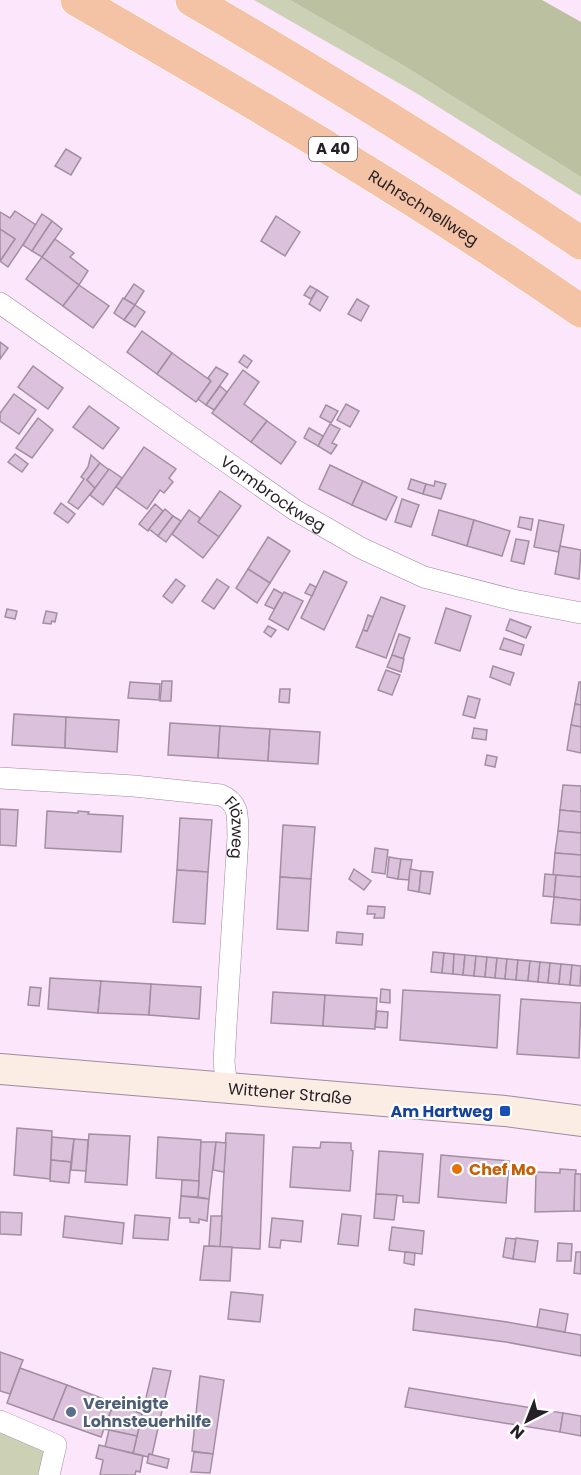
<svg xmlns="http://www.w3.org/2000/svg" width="581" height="1475" font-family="Poppins,sans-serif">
  <rect width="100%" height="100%" fill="#fbe6fb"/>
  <g fill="#ccd1b6">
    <path d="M 254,0 L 290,0 L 406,67 L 581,177 L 581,196 L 416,93 Z"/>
    <path d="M 0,1421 L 56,1445 L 49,1475 L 0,1475 Z"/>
  </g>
  <path fill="#bbc0a0" d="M 290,0 L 542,0 L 581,22 L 581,177 L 406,67 Z"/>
  <g fill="#dbc1db" stroke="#a28fa2" stroke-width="1.5">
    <path d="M 66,149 L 81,158 L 71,175 L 55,166 Z"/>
    <path d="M 15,211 L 36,225 L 8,267 L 0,261 L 15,239 L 0,229 L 0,212 L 10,218 Z"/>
    <path d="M 42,214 L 52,221 L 32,251 L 23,245 Z"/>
    <path d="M 276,216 L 300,232 L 285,256 L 261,241 Z"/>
    <path d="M 52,221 L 62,229 L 42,257 L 32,251 Z"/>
    <path d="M 0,229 L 15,239 L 0,261 Z"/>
    <path d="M 55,239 L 74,253 L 70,257 L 88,271 L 79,285 L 42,257 Z"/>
    <path d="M 42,257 L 79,285 L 63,306 L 26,279 Z"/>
    <path d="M 134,284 L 144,291 L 135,305 L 124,299 Z"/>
    <path d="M 79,285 L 109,306 L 93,328 L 63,306 Z"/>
    <path d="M 310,286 L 317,290 L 311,299 L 304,295 Z"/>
    <path d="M 317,290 L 328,297 L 320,311 L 309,304 Z"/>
    <path d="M 123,298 L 135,305 L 124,320 L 114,313 Z"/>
    <path d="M 357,299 L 369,306 L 361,321 L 348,314 Z"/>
    <path d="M 135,305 L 145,312 L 135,327 L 124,320 Z"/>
    <path d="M 142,331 L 172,353 L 157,374 L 127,352 Z"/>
    <path d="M 0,342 L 8,348 L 0,359 Z"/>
    <path d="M 172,353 L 211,381 L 196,402 L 157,374 Z"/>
    <path d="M 244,355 L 252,361 L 247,368 L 239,362 Z"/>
    <path d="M 33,366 L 63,388 L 48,409 L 18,387 Z"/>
    <path d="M 216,367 L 228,374 L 206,405 L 198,399 L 211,381 L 208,378 Z"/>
    <path d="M 243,370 L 259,382 L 244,404 L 267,421 L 251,442 L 212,413 Z"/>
    <path d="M 220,386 L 227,392 L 214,410 L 206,405 Z"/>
    <path d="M 14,394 L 36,410 L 19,434 L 0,421 L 0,413 Z"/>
    <path d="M 346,404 L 359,411 L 350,427 L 337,420 Z"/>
    <path d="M 326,405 L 338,411 L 331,423 L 320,417 Z"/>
    <path d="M 89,406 L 119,428 L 103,449 L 73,427 Z"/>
    <path d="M 38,418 L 53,430 L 32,458 L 16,448 Z"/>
    <path d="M 267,421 L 296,442 L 281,464 L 251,442 Z"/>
    <path d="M 330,424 L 340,429 L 332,443 L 337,445 L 331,454 L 318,446 Z"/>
    <path d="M 309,428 L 323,436 L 318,446 L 304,438 Z"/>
    <path d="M 144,447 L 176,469 L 169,478 L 173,482 L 164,493 L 160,490 L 147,509 L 116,487 Z"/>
    <path d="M 15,454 L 28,464 L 22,472 L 8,462 Z"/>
    <path d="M 91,455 L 100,463 L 87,480 L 95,488 L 78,509 L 68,502 L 84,479 L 81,477 L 88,467 Z"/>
    <path d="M 100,463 L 109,470 L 95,488 L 87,480 Z"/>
    <path d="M 330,465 L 363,481 L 352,505 L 319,489 Z"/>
    <path d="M 109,469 L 122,478 L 103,505 L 90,495 Z"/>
    <path d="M 411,479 L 426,484 L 423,494 L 408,489 Z"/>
    <path d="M 363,481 L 397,497 L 386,520 L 352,505 Z"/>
    <path d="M 435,481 L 446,484 L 441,499 L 423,494 L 426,484 L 434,486 Z"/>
    <path d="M 220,491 L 241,506 L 219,537 L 198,522 Z"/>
    <path d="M 402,499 L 419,505 L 411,527 L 395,522 Z"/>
    <path d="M 61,503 L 75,514 L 68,523 L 54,513 Z"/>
    <path d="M 155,504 L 163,511 L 148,531 L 139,524 Z"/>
    <path d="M 165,509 L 173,516 L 158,536 L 149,529 Z"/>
    <path d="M 189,510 L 200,518 L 198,522 L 219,537 L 203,558 L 172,534 Z"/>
    <path d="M 439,510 L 474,520 L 467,546 L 432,535 Z"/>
    <path d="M 173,516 L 181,521 L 166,542 L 158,536 Z"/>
    <path d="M 520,517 L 533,519 L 531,530 L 518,527 Z"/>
    <path d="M 474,520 L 510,531 L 502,556 L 467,546 Z"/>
    <path d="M 539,520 L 564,525 L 559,552 L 534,547 Z"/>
    <path d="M 268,537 L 290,551 L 270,583 L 248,569 Z"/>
    <path d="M 516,539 L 529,541 L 524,564 L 511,561 Z"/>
    <path d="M 560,546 L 581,550 L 579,579 L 555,574 Z"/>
    <path d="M 248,569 L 270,583 L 257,603 L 236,588 Z"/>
    <path d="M 324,571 L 347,582 L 324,630 L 301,618 Z"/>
    <path d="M 176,579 L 185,586 L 172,603 L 163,596 Z"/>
    <path d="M 217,579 L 229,587 L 214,609 L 202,601 Z"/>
    <path d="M 310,584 L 316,587 L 312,596 L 305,593 Z"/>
    <path d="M 274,589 L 283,594 L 274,609 L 265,605 Z"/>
    <path d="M 284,592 L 303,601 L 288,630 L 269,619 Z"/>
    <path d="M 381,597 L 405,606 L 386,658 L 356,647 L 363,630 L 367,631 Z"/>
    <path d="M 446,608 L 471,616 L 460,651 L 435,643 Z"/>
    <path d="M 7,609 L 17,611 L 15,619 L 5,617 Z"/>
    <path d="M 46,611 L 57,613 L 55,622 L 52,621 L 51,624 L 43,623 Z"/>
    <path d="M 368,615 L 373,617 L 367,631 L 363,630 Z"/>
    <path d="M 510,619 L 531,627 L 526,638 L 506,630 Z"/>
    <path d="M 268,626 L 276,630 L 271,637 L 264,632 Z"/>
    <path d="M 399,634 L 410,638 L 403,659 L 392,655 Z"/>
    <path d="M 504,638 L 524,645 L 521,655 L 500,649 Z"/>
    <path d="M 392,655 L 404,659 L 401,672 L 387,667 Z"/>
    <path d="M 493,666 L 514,673 L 510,685 L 490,677 Z"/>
    <path d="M 386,670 L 400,675 L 392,695 L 378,690 Z"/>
    <path d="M 162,681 L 172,681 L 171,701 L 160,701 Z"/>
    <path d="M 130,682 L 160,684 L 159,700 L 128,698 Z"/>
    <path d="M 579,682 L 581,682 L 581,705 L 575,704 Z"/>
    <path d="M 280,689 L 290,689 L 289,703 L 279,702 Z"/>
    <path d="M 468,696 L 480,699 L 475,718 L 463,715 Z"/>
    <path d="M 575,704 L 581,705 L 581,727 L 571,725 Z"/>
    <path d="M 14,714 L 66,717 L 65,748 L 12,745 Z"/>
    <path d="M 66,717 L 119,720 L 117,752 L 65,748 Z"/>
    <path d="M 170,723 L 220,726 L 218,758 L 168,755 Z"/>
    <path d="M 571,725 L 581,727 L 581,753 L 567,750 Z"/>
    <path d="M 220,726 L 270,729 L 268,761 L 218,758 Z"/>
    <path d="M 474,728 L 487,730 L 486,740 L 472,738 Z"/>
    <path d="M 270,729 L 320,732 L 318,764 L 268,761 Z"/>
    <path d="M 487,755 L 497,757 L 495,767 L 485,765 Z"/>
    <path d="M 563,785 L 581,786 L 581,812 L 560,810 Z"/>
    <path d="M 0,809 L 18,810 L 16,846 L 0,845 Z"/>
    <path d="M 560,810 L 581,812 L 581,833 L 558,831 Z"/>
    <path d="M 47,811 L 78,813 L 78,811 L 89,812 L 88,814 L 123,816 L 121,852 L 45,848 Z"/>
    <path d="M 180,818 L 212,820 L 208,872 L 177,870 Z"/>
    <path d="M 283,825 L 315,827 L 311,879 L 280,877 Z"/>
    <path d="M 558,831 L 581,833 L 581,855 L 555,853 Z"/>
    <path d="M 375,848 L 388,850 L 385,874 L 372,872 Z"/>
    <path d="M 555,853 L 581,855 L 581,877 L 553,875 Z"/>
    <path d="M 389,857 L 401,859 L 398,879 L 387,877 Z"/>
    <path d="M 401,859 L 412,860 L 409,880 L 398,879 Z"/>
    <path d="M 354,869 L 371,881 L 364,890 L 349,879 Z"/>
    <path d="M 410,869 L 421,871 L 419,892 L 408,890 Z"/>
    <path d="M 177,870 L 208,872 L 205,924 L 173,922 Z"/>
    <path d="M 421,871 L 433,872 L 430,894 L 419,892 Z"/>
    <path d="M 545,874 L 556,875 L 554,897 L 543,896 Z"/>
    <path d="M 556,875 L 581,877 L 581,900 L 554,897 Z"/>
    <path d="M 280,877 L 311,879 L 308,931 L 277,929 Z"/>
    <path d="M 554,897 L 581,900 L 580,925 L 551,923 Z"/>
    <path d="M 368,906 L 385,907 L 384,918 L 374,918 L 375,914 L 367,914 Z"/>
    <path d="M 337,932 L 363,934 L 362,945 L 336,943 Z"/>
    <path d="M 433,952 L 444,953 L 442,973 L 431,972 Z"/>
    <path d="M 444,953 L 454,954 L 453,974 L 442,973 Z"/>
    <path d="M 454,954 L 465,955 L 463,975 L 453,974 Z"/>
    <path d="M 465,955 L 476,956 L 474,976 L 463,975 Z"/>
    <path d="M 476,956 L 487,957 L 485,977 L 474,976 Z"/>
    <path d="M 487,957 L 497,958 L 495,978 L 485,977 Z"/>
    <path d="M 497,958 L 507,959 L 505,979 L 495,978 Z"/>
    <path d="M 507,959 L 518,960 L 516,980 L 505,979 Z"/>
    <path d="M 518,960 L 530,961 L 528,981 L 516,980 Z"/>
    <path d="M 530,961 L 540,962 L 538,982 L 528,981 Z"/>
    <path d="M 540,962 L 550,963 L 548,983 L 538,982 Z"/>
    <path d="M 550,963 L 561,964 L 559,984 L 548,983 Z"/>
    <path d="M 561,964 L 572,965 L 570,985 L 559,984 Z"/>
    <path d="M 572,965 L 581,966 L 580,986 L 570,985 Z"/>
    <path d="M 50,978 L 101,981 L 98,1013 L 48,1009 Z"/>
    <path d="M 101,981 L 151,984 L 149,1015 L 98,1013 Z"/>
    <path d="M 151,984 L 201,987 L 199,1019 L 149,1015 Z"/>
    <path d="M 30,987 L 41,988 L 39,1006 L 28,1005 Z"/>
    <path d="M 381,989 L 390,990 L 390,1003 L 380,1002 Z"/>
    <path d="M 403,990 L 500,995 L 497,1048 L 400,1040 Z"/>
    <path d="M 273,992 L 325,995 L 323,1026 L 271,1023 Z"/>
    <path d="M 325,995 L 377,998 L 375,1029 L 323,1026 Z"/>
    <path d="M 521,999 L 581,1003 L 579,1058 L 517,1054 Z"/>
    <path d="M 377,1011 L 388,1012 L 387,1028 L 375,1027 Z"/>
    <path d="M 17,1128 L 52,1131 L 50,1179 L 14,1175 Z"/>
    <path d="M 226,1133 L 264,1135 L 260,1249 L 220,1247 Z"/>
    <path d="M 89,1134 L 130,1136 L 127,1185 L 85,1182 Z"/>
    <path d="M 52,1137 L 74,1139 L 71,1162 L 51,1160 Z"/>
    <path d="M 158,1137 L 201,1140 L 199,1181 L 156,1178 Z"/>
    <path d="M 74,1139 L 88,1140 L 86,1171 L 71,1170 Z"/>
    <path d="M 201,1142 L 216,1142 L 209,1199 L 198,1197 Z"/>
    <path d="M 216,1142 L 226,1143 L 224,1172 L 213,1170 Z"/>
    <path d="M 321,1142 L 351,1143 L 351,1150 L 353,1151 L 350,1191 L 290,1187 L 293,1147 L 320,1148 Z"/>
    <path d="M 379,1151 L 423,1154 L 419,1203 L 403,1202 L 403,1196 L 376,1194 Z"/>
    <path d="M 441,1155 L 509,1161 L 506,1203 L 438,1197 Z"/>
    <path d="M 51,1160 L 71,1162 L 69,1183 L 50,1181 Z"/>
    <path d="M 560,1169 L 576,1170 L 574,1211 L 535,1212 L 536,1172 L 560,1173 Z"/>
    <path d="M 575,1174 L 581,1174 L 581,1211 L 574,1211 Z"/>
    <path d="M 182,1180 L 199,1181 L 198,1197 L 181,1196 Z"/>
    <path d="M 376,1194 L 397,1195 L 394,1220 L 374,1218 Z"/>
    <path d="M 181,1196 L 209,1199 L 207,1221 L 199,1219 L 199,1223 L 190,1222 L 190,1218 L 179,1218 Z"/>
    <path d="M 0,1212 L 22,1213 L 21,1235 L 0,1234 Z"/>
    <path d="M 342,1214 L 361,1216 L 358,1246 L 338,1244 Z"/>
    <path d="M 135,1215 L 170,1218 L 168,1240 L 133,1238 Z"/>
    <path d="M 65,1216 L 124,1223 L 122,1244 L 63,1237 Z"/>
    <path d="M 211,1216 L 222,1216 L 220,1247 L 209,1246 Z"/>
    <path d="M 272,1218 L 303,1221 L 301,1242 L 281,1240 L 280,1248 L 269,1247 Z"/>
    <path d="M 392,1227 L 424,1231 L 422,1254 L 389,1250 Z"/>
    <path d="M 506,1238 L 516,1239 L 513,1259 L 503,1257 Z"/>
    <path d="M 516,1238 L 538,1241 L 535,1262 L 513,1259 Z"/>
    <path d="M 558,1243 L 572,1244 L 571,1261 L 557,1261 Z"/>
    <path d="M 204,1246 L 232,1247 L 230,1281 L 200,1280 Z"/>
    <path d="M 405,1252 L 415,1253 L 414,1265 L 404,1263 Z"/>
    <path d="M 576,1252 L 581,1252 L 581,1274 L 574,1273 Z"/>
    <path d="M 231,1292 L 263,1295 L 260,1322 L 228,1319 Z"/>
    <path d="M 415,1309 L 507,1322 L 581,1335 L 581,1356 L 506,1342 L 413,1330 Z"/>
    <path d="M 540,1309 L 568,1314 L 565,1332 L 537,1327 Z"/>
    <path d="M 0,1352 L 23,1360 L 10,1394 L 0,1391 Z"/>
    <path d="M 20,1368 L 67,1385 L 53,1420 L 7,1403 Z"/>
    <path d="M 153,1368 L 171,1371 L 152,1455 L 149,1454 L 148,1457 L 133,1453 Z"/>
    <path d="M 200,1376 L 224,1380 L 213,1454 L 192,1451 Z"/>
    <path d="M 67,1385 L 114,1403 L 101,1437 L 53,1420 Z"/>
    <path d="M 409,1388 L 563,1413 L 560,1432 L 405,1407 Z"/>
    <path d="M 114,1403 L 142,1414 L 137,1436 L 104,1429 Z"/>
    <path d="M 563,1413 L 581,1416 L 581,1436 L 560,1432 Z"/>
    <path d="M 109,1430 L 137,1436 L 133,1453 L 105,1447 Z"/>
    <path d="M 99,1445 L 143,1456 L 140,1472 L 136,1471 L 135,1475 L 100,1475 L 103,1460 L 96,1458 Z"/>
    <path d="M 194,1452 L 213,1454 L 210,1473 L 191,1472 Z"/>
    <path d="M 149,1454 L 169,1459 L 167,1468 L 147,1463 Z"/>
  </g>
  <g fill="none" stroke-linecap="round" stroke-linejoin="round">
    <defs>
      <g id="street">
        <path id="s1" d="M 0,303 L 295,510 L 361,548 L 424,577 L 513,600 L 581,613"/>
        <path id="s2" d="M 0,778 L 134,786 L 221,795 C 241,804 237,818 238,837 L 226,1026 L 224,1062 L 227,1088"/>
        <path d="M 0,1421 L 56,1445 L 49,1475"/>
      </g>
      <g id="secondary">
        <path id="s3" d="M 0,1069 L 505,1111 L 581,1121"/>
      </g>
      <g id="highway">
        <path id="s4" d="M 77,0 C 248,99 418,198 581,311"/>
        <path d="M 192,0 C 324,77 454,157 581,243"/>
      </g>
    </defs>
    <use href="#street" stroke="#9d8a9d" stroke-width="22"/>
    <use href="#secondary" stroke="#9d8a9d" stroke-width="32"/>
    <use href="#highway" stroke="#fff" stroke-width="34"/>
    <use href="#street" stroke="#fff" stroke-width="21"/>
    <use href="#secondary" stroke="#fcede4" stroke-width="30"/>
    <use href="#highway" stroke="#f4c2a4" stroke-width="33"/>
  </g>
  <rect fill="#1a4fb4" stroke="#fff" stroke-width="2" x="499" y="1105" width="12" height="12" rx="3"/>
  <circle fill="#e8710a" stroke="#fff" stroke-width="2" cx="457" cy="1169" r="6"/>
  <circle fill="#5c6f8a" stroke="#fff" stroke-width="2" cx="71" cy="1412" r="6"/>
  <g text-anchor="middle" stroke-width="4.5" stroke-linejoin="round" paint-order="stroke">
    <rect fill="#fff" stroke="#676267" stroke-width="1.5" x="309" y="137" width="48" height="24" rx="4.5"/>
    <g font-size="15" font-weight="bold" fill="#261f26">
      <text x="333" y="154">A 40</text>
    </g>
    <g font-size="16" fill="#261f26" stroke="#fff">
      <text dy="6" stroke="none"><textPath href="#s4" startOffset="404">Ruhrschnellweg</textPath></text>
      <text dy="6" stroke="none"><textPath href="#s1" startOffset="333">Vormbrockweg</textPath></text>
      <text dy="6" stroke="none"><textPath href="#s2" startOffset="261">Flözweg</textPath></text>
      <text dy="6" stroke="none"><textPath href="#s3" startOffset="291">Wittener Straße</textPath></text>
    </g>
    <g font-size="16" font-weight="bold" fill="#164399" stroke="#fff" text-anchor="end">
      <text x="493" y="1117">Am Hartweg</text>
    </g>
    <g font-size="16" font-weight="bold" fill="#c56008" stroke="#fff" text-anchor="start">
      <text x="469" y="1175">Chef Mo</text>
    </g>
    <g font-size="16" font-weight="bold" fill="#4e5e75" stroke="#fff" text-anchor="start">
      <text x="83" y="1409">Vereinigte<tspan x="83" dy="18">Lohnsteuerhilfe</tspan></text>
    </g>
  </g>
  <g transform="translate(527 1421) rotate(222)" stroke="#ffffff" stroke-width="4.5" paint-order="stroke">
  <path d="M0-4.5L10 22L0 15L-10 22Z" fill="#261f26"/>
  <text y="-9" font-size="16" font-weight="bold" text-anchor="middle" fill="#261f26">N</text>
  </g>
</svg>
